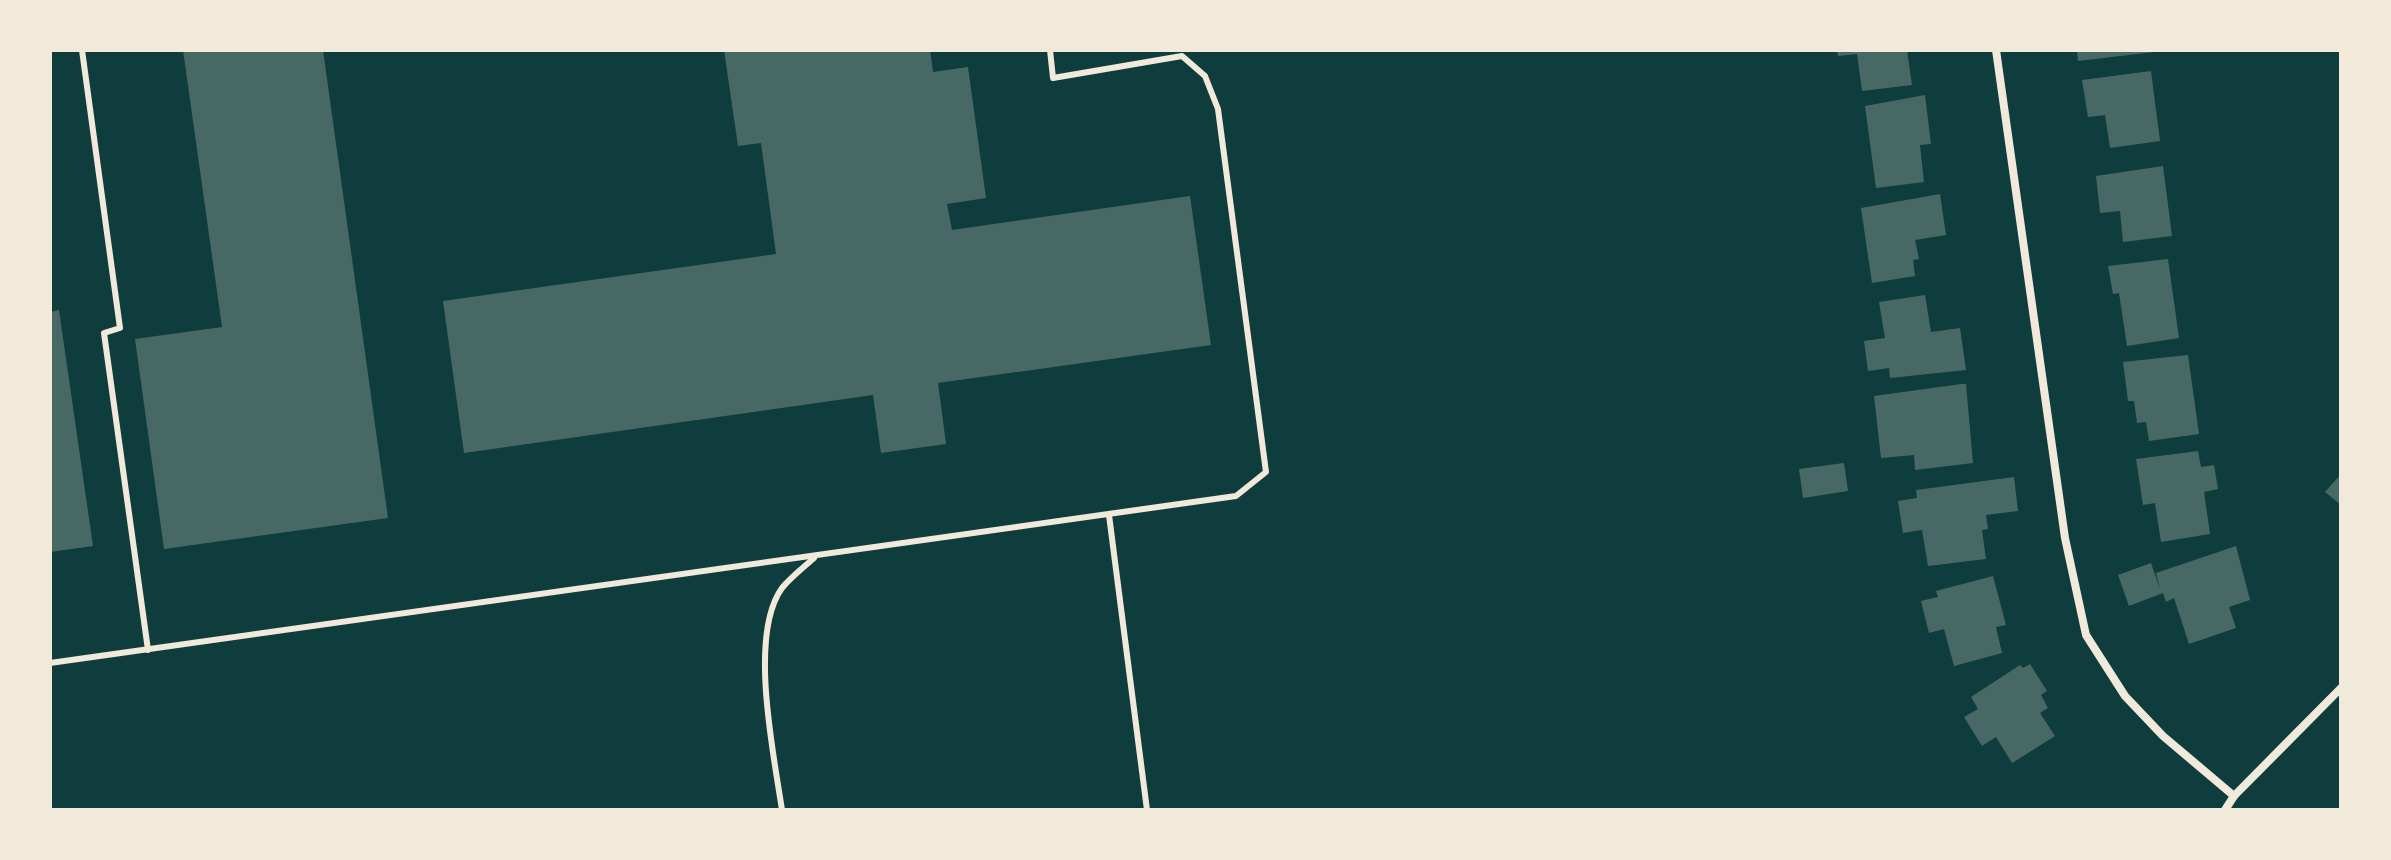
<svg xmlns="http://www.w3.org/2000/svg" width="2391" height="860" font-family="Inter,sans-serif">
  <rect width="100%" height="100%" fill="#0f3d3e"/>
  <g fill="#486865">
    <path d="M 183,50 L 323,50 L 388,518 L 164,549 L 135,339 L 222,327 Z"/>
    <path d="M 724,50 L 930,50 L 933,72 L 968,67 L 986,198 L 947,204 L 952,230 L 1190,196 L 1211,345 L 938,383 L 946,444 L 881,453 L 873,395 L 464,453 L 443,301 L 776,254 L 761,143 L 738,146 Z"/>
    <path d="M 1837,50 L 1907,50 L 1912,85 L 1862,91 L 1857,54 L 1838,56 Z"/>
    <path d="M 2077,50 L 2154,50 L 2154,52 L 2078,61 Z"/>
    <path d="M 2151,71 L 2160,141 L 2110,148 L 2105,115 L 2088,117 L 2082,80 Z"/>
    <path d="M 1925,95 L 1931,144 L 1920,145 L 1924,182 L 1876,188 L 1865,106 Z"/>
    <path d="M 2163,166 L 2172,236 L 2123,242 L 2120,211 L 2100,213 L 2096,176 Z"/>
    <path d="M 1940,194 L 1946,235 L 1915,240 L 1919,259 L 1913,260 L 1915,276 L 1872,283 L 1861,208 Z"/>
    <path d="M 2168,259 L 2179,338 L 2127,346 L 2119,293 L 2113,294 L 2108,266 Z"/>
    <path d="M 1925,295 L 1931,332 L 1960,328 L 1966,370 L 1890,378 L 1889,368 L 1868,371 L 1864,341 L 1885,338 L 1879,302 Z"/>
    <path d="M 59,310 L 93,546 L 50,552 L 50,312 Z"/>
    <path d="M 2188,355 L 2199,434 L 2149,441 L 2146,422 L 2137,423 L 2134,401 L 2128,401 L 2123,362 Z"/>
    <path d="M 1961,384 L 1966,384 L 1973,463 L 1915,470 L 1914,455 L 1881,458 L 1874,396 Z"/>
    <path d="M 2198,451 L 2201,467 L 2214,465 L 2218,489 L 2204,492 L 2210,534 L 2161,542 L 2155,503 L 2143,505 L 2136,459 Z"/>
    <path d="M 1844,463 L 1848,491 L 1803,498 L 1799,469 Z"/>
    <path d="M 2341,474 L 2341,505 L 2325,492 Z"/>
    <path d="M 2014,477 L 2018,511 L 1986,515 L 1988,529 L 1982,530 L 1986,559 L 1928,566 L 1922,530 L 1903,533 L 1898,501 L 1917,498 L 1916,490 Z"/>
    <path d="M 2236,546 L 2250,600 L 2229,607 L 2236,628 L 2189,644 L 2174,598 L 2166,602 L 2163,593 L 2129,606 L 2118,575 L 2151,563 L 2160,589 L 2156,573 Z"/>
    <path d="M 1993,576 L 2006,625 L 1996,627 L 2002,653 L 1954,666 L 1944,629 L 1929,633 L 1921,601 L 1938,597 L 1936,591 Z"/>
    <path d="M 2030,664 L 2047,691 L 2041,695 L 2048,708 L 2040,713 L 2055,736 L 2012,763 L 1996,737 L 1982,746 L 1964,717 L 1978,709 L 1971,697 L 2020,665 L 2023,668 Z"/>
  </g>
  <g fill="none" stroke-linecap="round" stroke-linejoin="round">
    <g stroke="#f1e9da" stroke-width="6">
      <path d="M 82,50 L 120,328 L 104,333 L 148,650"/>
      <path d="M 1109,515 L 1147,810"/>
      <path d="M 50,663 L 1236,496 L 1266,472 L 1218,109 L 1205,76 L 1182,56 L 1053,78 L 1050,50"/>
      <path d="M 782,810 C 774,755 748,635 782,588 C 791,577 804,567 814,558"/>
    </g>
    <g stroke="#f1e9da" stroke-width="8">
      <path d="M 1996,50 L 2065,538 L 2086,635 L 2125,696 L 2163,736 L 2234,796"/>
      <path d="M 2225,810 L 2234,796 L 2341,688"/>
    </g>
  </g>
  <rect width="2391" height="860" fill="none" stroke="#f1e9da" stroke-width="104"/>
</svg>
